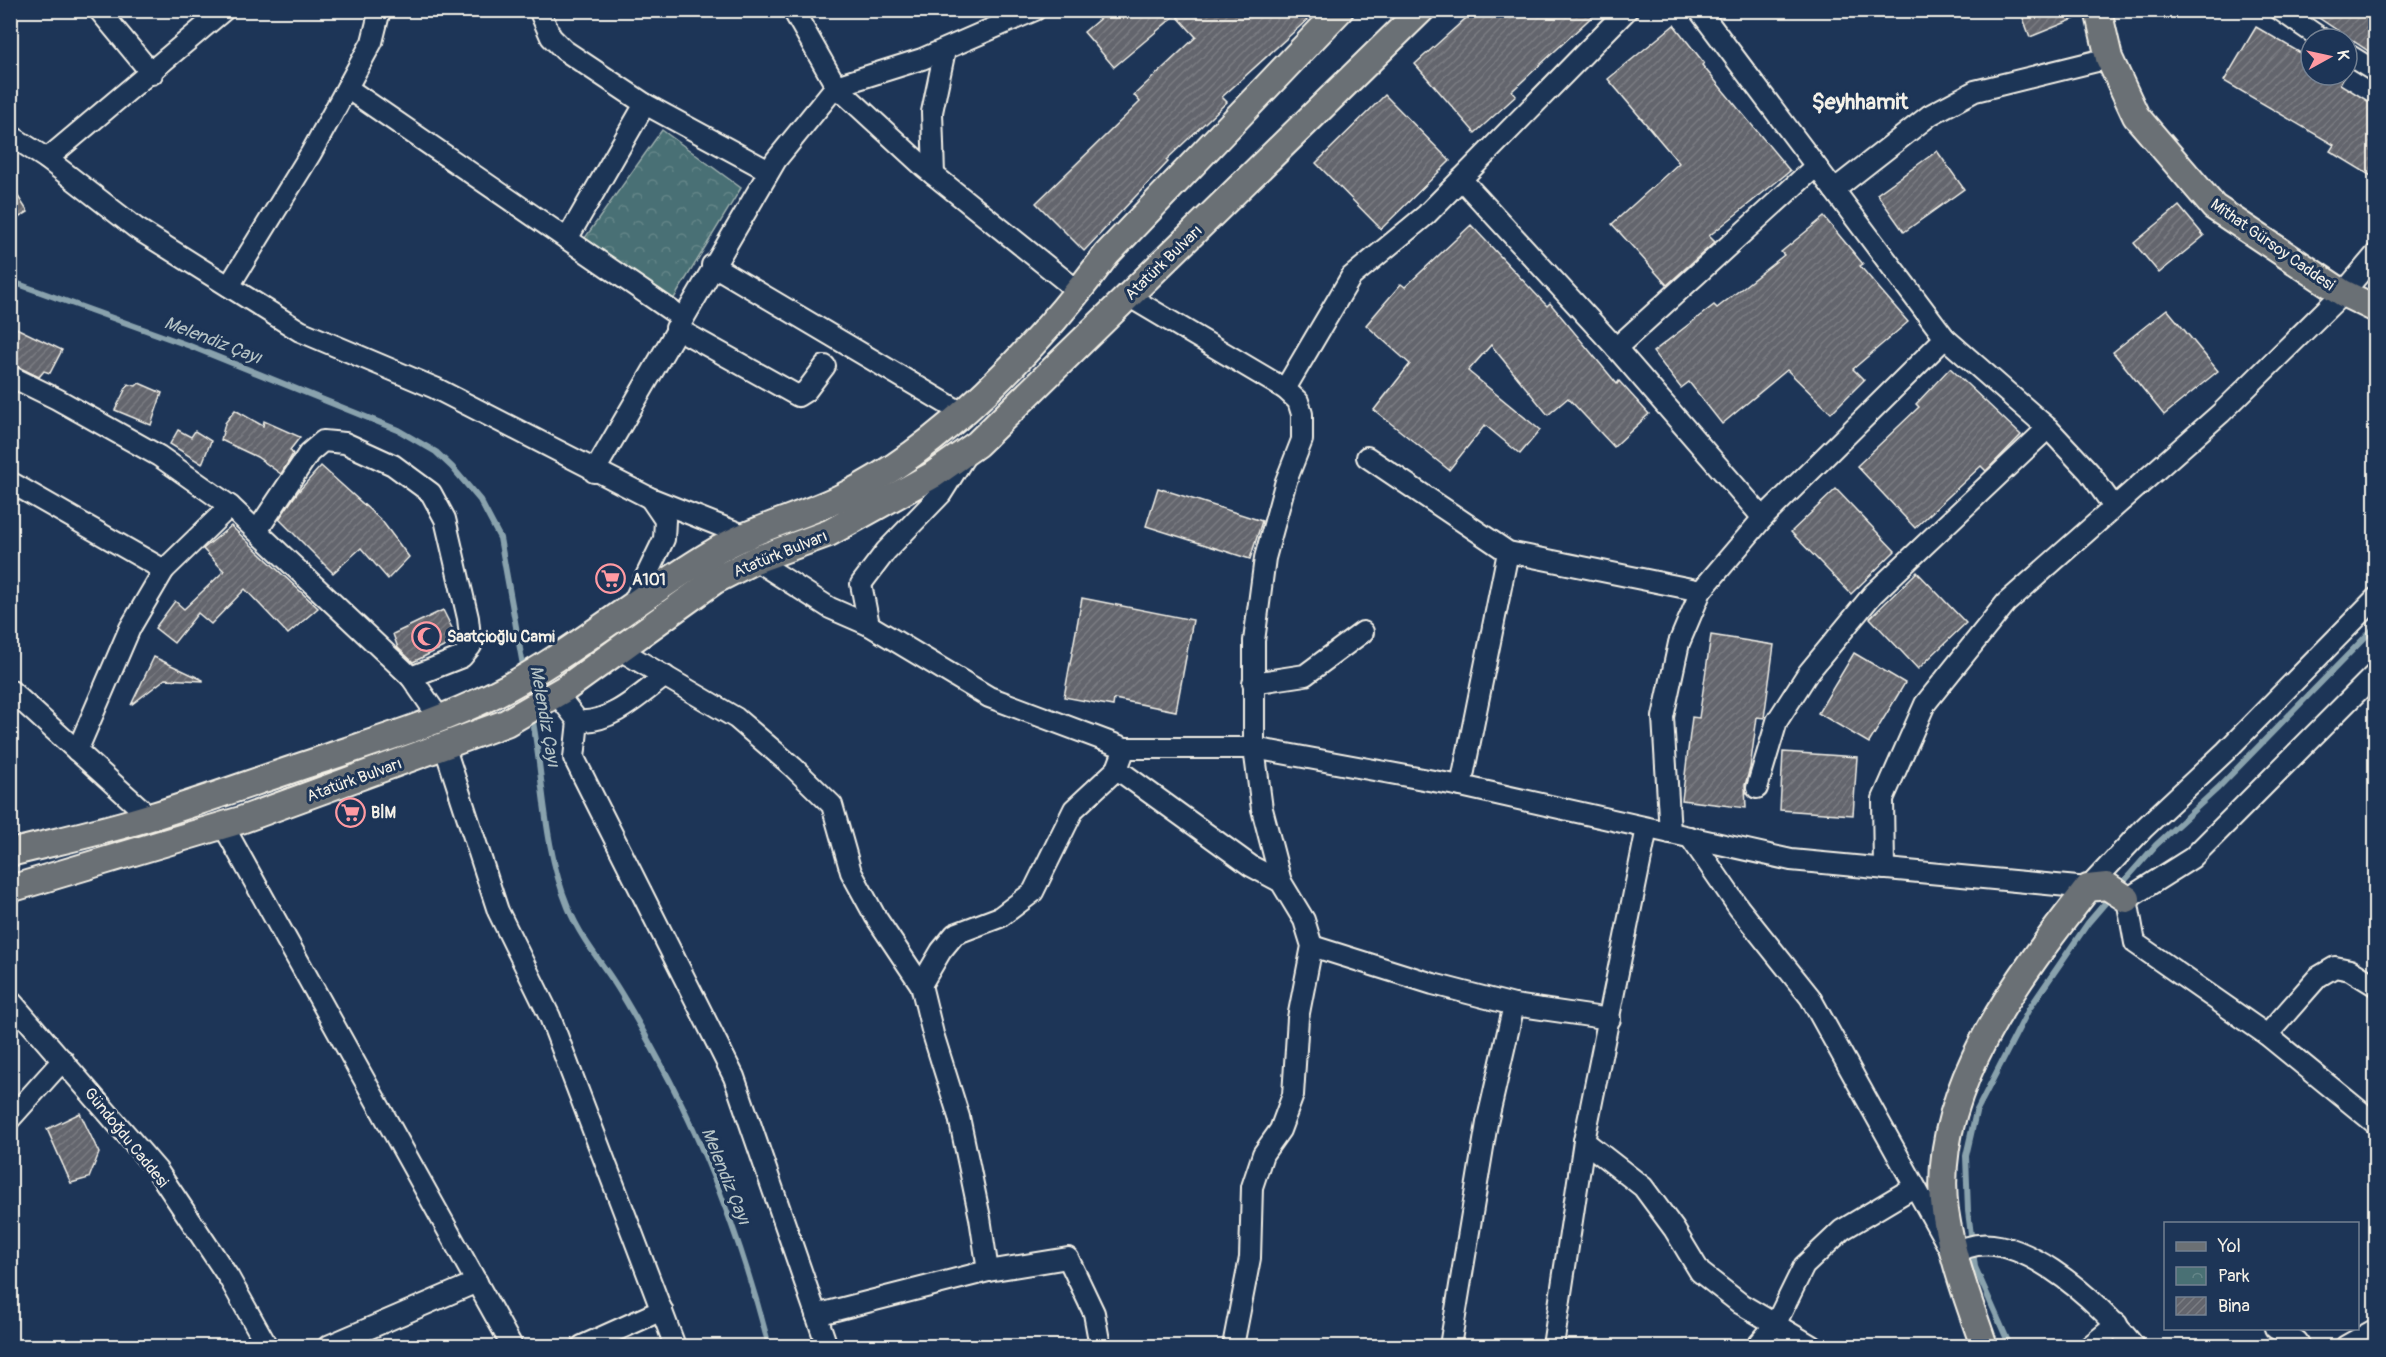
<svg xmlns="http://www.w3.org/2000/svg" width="2386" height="1357" font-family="Pangolin,sans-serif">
  <defs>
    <pattern id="park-crowns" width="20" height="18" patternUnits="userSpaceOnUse" patternTransform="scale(1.5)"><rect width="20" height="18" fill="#497074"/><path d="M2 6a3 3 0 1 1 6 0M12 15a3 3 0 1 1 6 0" fill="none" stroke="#648588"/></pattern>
    <pattern id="building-hatch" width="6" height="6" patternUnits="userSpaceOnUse" patternTransform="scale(1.5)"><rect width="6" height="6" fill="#63656d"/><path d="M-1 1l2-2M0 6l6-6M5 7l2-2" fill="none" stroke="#7a7c82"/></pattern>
  </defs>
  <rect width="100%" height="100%" fill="#1d3557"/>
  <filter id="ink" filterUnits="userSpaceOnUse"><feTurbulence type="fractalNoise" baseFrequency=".0167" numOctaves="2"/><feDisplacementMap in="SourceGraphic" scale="12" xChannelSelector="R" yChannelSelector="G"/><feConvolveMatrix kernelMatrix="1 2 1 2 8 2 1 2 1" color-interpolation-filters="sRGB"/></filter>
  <g filter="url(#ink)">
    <path fill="url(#park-crowns)" stroke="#9eb0ae" stroke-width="1.5" d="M 662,130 L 741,188 L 673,300 L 582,242 Z"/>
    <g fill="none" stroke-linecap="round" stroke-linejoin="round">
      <g stroke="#89a2ad" stroke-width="6">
        <path d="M 10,281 L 190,346 L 398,430 L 436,452 L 452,467 L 480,500 L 500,538 L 524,671"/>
        <path d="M 532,716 C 544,780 543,846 568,907 C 578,932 593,952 608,973 C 626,999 641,1027 656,1055 C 706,1145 743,1247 769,1346"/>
        <path d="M 2119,887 L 2156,845 L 2218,788 L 2376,626"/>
        <path d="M 2010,1346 L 1975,1267 L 1968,1211 L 1966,1156 L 1976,1112 L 2029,1009 L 2088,923 L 2112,895"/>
      </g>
    </g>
    <g fill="url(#building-hatch)" stroke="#f4f1e8" stroke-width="1.5">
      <path d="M 1110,10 L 1299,10 L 1307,20 L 1222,97 L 1227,102 L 1166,160 L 1168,162 L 1084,251 L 1036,203 L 1140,102 L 1134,95 L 1196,37 L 1176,15 L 1114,67 L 1084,32 Z"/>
      <path d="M 1475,10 L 1599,10 L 1512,91 L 1516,96 L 1475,133 L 1415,64 Z"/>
      <path d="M 2020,10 L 2083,10 L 2084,15 L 2030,37 Z"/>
      <path d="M 2307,10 L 2376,10 L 2376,56 Z"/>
      <path d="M 1674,25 L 1704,63 L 1702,65 L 1790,171 L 1709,236 L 1715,242 L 1667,285 L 1612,224 L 1679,163 L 1608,79 Z"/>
      <path d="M 2256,27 L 2311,59 L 2311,75 L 2345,75 L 2340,84 L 2376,106 L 2376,179 L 2330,151 L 2334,145 L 2224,81 Z"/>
      <path d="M 1385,95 L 1450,161 L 1381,229 L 1316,163 Z"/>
      <path d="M 1937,151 L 1964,189 L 1904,232 L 1877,194 Z"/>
      <path d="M 10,184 L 28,212 L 10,223 Z"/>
      <path d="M 2179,206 L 2204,236 L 2159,273 L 2134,243 Z"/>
      <path d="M 1824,217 L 1863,264 L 1860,266 L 1908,322 L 1853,369 L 1864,380 L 1831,413 L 1787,370 L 1722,424 L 1689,382 L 1681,388 L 1653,352 L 1714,305 L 1717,308 L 1784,255 L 1781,252 Z"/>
      <path d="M 1471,225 L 1547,306 L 1550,303 L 1617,384 L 1619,381 L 1649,414 L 1614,447 L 1568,398 L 1548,415 L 1491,345 L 1468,371 L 1540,430 L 1520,454 L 1485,425 L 1449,470 L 1374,410 L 1410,364 L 1366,325 L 1401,284 L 1405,287 Z"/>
      <path d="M 2167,309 L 2218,371 L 2164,415 L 2113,352 Z"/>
      <path d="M 10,325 L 62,350 L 50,373 L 44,371 L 39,377 L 10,363 Z"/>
      <path d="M 1950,368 L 2021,435 L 1986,471 L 1981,466 L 1915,528 L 1857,466 L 1919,407 L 1916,404 Z"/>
      <path d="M 139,383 L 162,393 L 151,425 L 115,410 L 128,384 L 136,386 Z"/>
      <path d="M 235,410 L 263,426 L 264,421 L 300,437 L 290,450 L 293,454 L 281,474 L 257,457 L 221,440 L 225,423 Z"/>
      <path d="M 178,430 L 191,437 L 195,431 L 211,441 L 202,464 L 170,444 Z"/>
      <path d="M 321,466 L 382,521 L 409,557 L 388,579 L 361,548 L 333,573 L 279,519 L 297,493 Z"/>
      <path d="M 1158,488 L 1262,521 L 1250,559 L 1146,526 Z"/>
      <path d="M 1836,489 L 1895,551 L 1851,594 L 1791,532 Z"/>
      <path d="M 231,526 L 318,608 L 288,634 L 245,589 L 211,624 L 198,613 L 174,643 L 155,628 L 175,601 L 184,609 L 224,571 L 203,549 Z"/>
      <path d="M 1917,572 L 1966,623 L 1918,669 L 1870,618 Z"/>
      <path d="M 1082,598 L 1193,620 L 1176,711 L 1114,699 L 1113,706 L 1064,697 Z"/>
      <path d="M 443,610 L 458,640 L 413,662 L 398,648 L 393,634 Z"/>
      <path d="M 1711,635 L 1774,645 L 1764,718 L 1757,717 L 1750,768 L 1745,785 L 1746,808 L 1682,800 L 1692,717 L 1699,718 Z"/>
      <path d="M 1854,653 L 1905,683 L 1869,743 L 1818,713 Z"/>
      <path d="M 154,657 L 203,680 L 203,681 L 165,679 L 131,705 Z"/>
      <path d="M 1783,752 L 1857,757 L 1853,815 L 1780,810 Z"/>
      <path d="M 80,1113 L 99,1153 L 89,1178 L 71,1183 L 47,1129 Z"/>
    </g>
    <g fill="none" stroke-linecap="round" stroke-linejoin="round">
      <defs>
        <g id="minor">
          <path d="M 99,10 L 152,74"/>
          <path d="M 539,10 L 551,37 L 564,50 L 645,104 L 769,171"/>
          <path d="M 793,10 L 836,86 L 924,167 L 1079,292"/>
          <path d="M 1699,10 L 1945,338 L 2048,428 L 2089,472 L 2114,507"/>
          <path d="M 2280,10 L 2322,39"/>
          <path d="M 2347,54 L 2376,72"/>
          <path d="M 347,88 L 682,318"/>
          <path d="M 10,135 L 47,159 L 136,228 L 300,331 L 435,388 L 650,498 L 746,536"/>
          <path d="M 47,159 L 224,10"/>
          <path d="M 934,175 L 932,112 L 945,50"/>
          <path d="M 1461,179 L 1616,348 L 1763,518"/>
          <path d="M 1834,190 L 1930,115 L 1975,91 L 2109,58"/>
          <path d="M 567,239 L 645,104"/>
          <path d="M 712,265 L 964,414"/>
          <path d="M 229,286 L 311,153 L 372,42 L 380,10"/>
          <path d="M 1128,296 L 1285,389 L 1298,401 L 1302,414 L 1302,440 L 1286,481 L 1265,558 L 1254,641 L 1254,748 L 1262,809 L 1281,882"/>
          <path d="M 676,328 L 798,396 L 806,391 L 825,366"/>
          <path d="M 1616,348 L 1816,166"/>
          <path d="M 10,376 L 57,399 L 159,456 L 230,506 L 411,677 L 440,719"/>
          <path d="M 1285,389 L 1351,277 L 1426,215 L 1627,10"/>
          <path d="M 1367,457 L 1508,552 L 1701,591"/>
          <path d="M 594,472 L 776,160 L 836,86 L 922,59 L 1035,10"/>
          <path d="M 10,482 L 164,570"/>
          <path d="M 257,531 L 309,453 L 323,441 L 345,443 L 393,465 L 431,493 L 445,519 L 468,618 L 471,646 L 462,657 L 411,677"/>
          <path d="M 755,560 L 830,608 L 869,625 L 989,697 L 1125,748 L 1254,748 L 1461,786 L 1791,860 L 2088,888 L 2143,829 L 2226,751 L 2376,598"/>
          <path d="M 633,603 L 664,539 L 665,520 L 650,498"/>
          <path d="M 869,625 L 861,584 L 886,551 L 941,494 L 965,456"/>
          <path d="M 620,650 L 736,718 L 793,767 L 832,805 L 851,872 L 875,916 L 921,985 L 933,1034 L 959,1117 L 980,1218 L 988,1271 L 1068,1258 L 1094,1313 L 1100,1346"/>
          <path d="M 2376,673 L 2192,858 L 2127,899 L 2135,943 L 2267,1035 L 2376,1124"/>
          <path d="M 1253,683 L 1305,675 L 1363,632"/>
          <path d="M 10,690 L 150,817"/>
          <path d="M 557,694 L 578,721 C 610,724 640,695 665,676"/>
          <path d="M 578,721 L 574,758 L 734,1077 L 827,1346"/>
          <path d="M 444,745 L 498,911 L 550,1017 L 675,1346"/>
          <path d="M 1125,748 L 1117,769 L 1251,866 L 1281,882 L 1304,920 L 1312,946 L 1298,1018 L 1293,1095 L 1280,1130 L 1263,1154 L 1252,1187 L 1250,1258 L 1233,1346"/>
          <path d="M 77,751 L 130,628 L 164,570 L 230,506"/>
          <path d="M 1461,786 L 1508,552"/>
          <path d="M 1757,788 L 1777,721 L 1808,673 L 1873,594 L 2048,428"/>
          <path d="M 223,825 L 512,1346"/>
          <path d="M 1670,833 L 1663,717 L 1679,643 L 1701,591 L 1763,518 L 1945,338"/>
          <path d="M 1690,837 L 1739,908 L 1810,997 L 1953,1255 C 2008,1214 2102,1305 2134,1346"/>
          <path d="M 1884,869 L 1883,799 L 1925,704 L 2006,603 L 2221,413 L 2343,293 L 2376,254"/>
          <path d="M 1312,946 L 1433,984 L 1514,1005 L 1610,1019"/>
          <path d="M 921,985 L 941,951 L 955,934 L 1000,917 L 1033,892 L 1074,809 L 1117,769"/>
          <path d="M 10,1000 L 157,1170 L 229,1278 L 267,1346"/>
          <path d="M 2267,1035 L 2318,977 L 2335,967 L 2350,970 L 2376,986"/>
          <path d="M 10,1119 L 63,1060"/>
          <path d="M 1584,1141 L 1643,1187 L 1674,1229 L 1700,1272 L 1741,1304 L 1812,1346"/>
          <path d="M 816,1315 L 988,1271"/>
          <path d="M 2275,1328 L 2297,1341 L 2300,1346"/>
          <path d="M 328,1346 L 477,1282"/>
          <path d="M 582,1346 L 662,1310"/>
          <path d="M 1450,1346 L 1487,1123 L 1514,1005"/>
          <path d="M 1553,1346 L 1584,1141 L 1647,828"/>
          <path d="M 1757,1346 L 1775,1325 L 1804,1266 L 1842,1230 L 1914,1187"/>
          <path d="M 2090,1346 L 2117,1324"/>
          <path d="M 2346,1346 L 2376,1329"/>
        </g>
        <g id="major">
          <path d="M 2098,10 L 2109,58 L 2136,116 L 2214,207 L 2343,293 L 2376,309"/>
          <path d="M 10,853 C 58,841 106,831 153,816 C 208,799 262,779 317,761 C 375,741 435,724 491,696 C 566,659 637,598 711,554 C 751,529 798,518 840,498 C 943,448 1039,345 1107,254 L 1340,10"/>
          <path d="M 10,889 L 241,820 L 506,723 L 566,688 L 714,581 L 755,560 L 829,533 L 933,475 L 977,444 L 1421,10"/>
          <path d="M 1984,1346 C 1969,1302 1952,1259 1945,1211 C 1929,1093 2019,976 2088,888 L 2107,886 L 2127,899"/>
        </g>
      </defs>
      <use href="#minor" stroke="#f4f1e8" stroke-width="24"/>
      <use href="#major" stroke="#f4f1e8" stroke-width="30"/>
      <use href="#minor" stroke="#1d3557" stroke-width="20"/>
      <use href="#major" stroke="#6b7074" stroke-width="26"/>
    </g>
  </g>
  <defs>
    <symbol id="supermarket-ring" viewBox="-11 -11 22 22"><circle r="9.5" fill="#1d3557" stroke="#ff9aa2" stroke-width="1.5"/><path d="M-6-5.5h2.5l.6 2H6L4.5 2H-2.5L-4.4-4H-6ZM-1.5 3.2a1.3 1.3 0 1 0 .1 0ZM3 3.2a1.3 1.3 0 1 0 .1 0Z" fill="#ff9aa2"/></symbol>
    <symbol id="mosque-ring" viewBox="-11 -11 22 22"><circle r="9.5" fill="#1d3557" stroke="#ff9aa2" stroke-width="1.5"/><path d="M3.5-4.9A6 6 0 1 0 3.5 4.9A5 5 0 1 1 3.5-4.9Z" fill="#ff9aa2"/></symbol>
  </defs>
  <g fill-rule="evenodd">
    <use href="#supermarket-ring" x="594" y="562" width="33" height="33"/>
    <use href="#mosque-ring" x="410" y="620" width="33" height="33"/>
    <use href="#supermarket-ring" x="334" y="796" width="33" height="33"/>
  </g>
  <g text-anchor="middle" stroke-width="6" stroke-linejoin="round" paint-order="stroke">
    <g font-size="16" fill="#f4f1e8" stroke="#1d3557">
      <text transform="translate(2273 244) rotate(35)" y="6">Mithat Gürsoy Caddesi</text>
      <text transform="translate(1163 262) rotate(-44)" y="6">Atatürk Bulvarı</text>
      <text transform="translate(780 553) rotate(-22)" y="6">Atatürk Bulvarı</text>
      <text transform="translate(354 779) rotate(-20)" y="6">Atatürk Bulvarı</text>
      <text transform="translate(127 1137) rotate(51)" y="6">Gündoğdu Caddesi</text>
    </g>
    <g font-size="16" font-weight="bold" fill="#f4f1e8" stroke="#1d3557" text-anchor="start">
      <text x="632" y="585">A101</text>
      <text x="447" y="642">Saatçioğlu Cami</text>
      <text x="371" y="818">BİM</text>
    </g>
    <g font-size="18" font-style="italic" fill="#b5c3c5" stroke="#1d3557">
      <text transform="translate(213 340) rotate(21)" y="6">Melendiz Çayı</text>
      <text transform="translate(545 716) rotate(80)" y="6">Melendiz Çayı</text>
      <text transform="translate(726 1176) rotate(68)" y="6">Melendiz Çayı</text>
    </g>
    <g font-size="22" font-weight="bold" fill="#f4f1e8" stroke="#1d3557">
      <text x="1860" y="109">Şeyhhamit</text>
    </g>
  </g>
  <rect width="2386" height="1357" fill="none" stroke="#1d3557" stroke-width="36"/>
  <rect x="18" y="18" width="2350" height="1321" fill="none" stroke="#f4f1e8" stroke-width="2" filter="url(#ink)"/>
  <rect x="2164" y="1222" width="195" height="108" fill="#1d3557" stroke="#738091" stroke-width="1.5"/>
  <rect x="2176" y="1242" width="30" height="9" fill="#6b7074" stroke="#738091" stroke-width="1.5"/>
  <text x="2218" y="1252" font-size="18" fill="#f4f1e8">Yol</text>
  <rect x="2176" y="1267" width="30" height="18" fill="url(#park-crowns)" stroke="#738091" stroke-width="1.5"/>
  <text x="2218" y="1282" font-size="18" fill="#f4f1e8">Park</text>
  <rect x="2176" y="1297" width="30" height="18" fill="url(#building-hatch)" stroke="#738091" stroke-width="1.5"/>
  <text x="2218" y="1312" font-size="18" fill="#f4f1e8">Bina</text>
  <g transform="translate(2329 57) rotate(82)"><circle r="28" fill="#1d3557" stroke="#738091" stroke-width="1.5"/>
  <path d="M0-4.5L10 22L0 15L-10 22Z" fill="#ff9aa2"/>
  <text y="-9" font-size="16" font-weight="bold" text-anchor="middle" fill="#f4f1e8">K</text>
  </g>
</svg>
